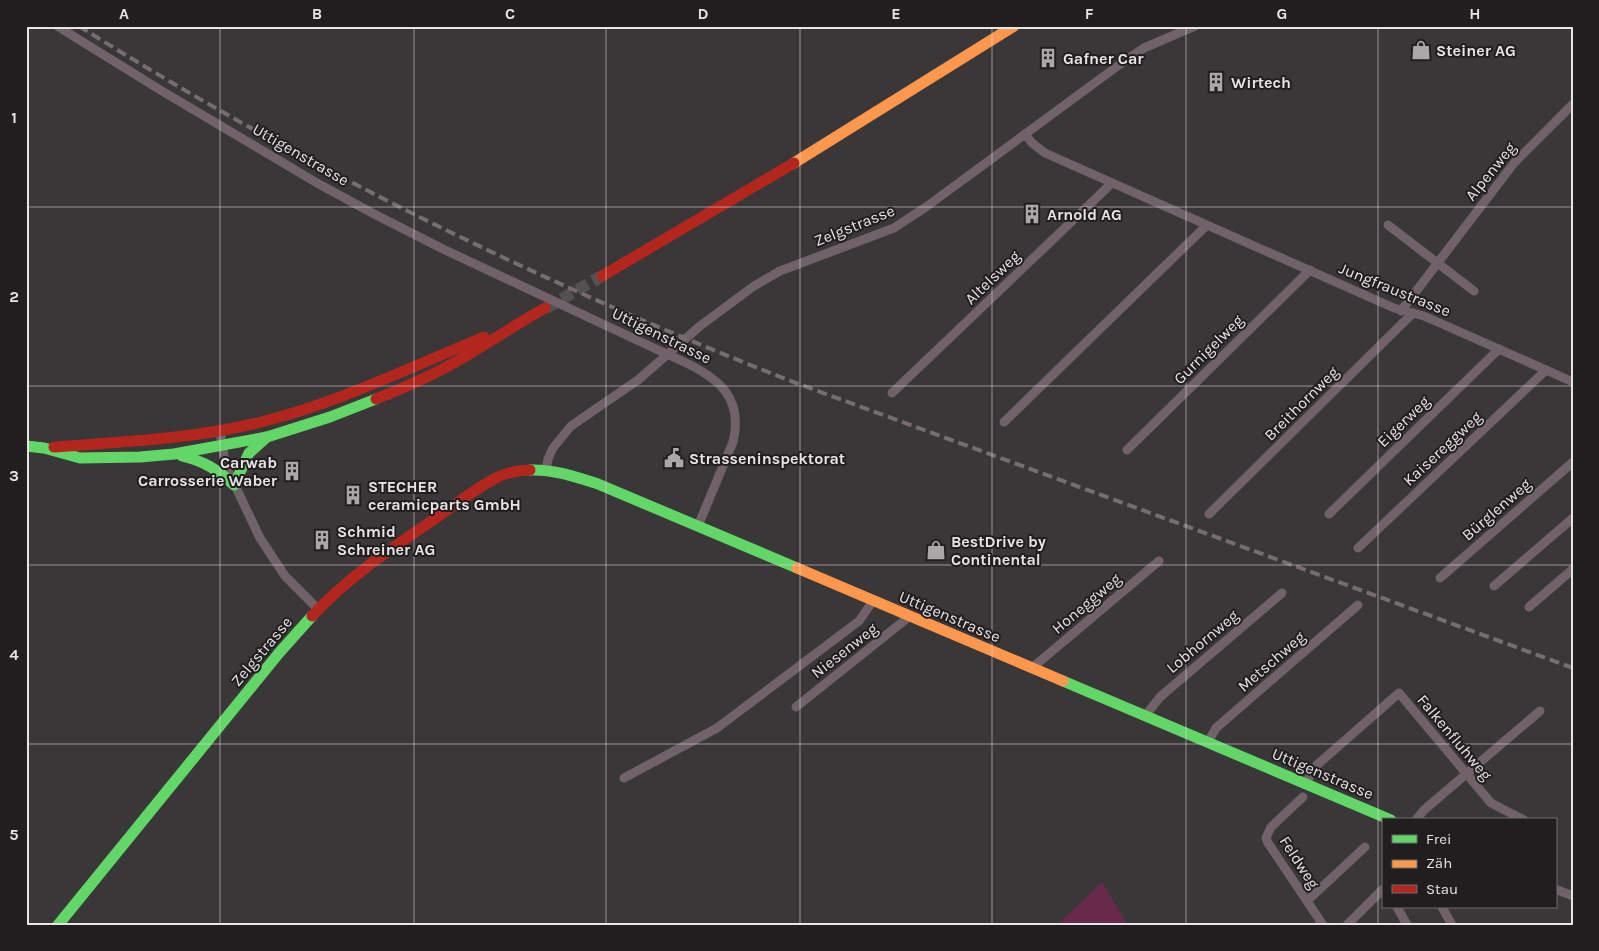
<svg xmlns="http://www.w3.org/2000/svg" width="1599" height="951" font-family="Karla,sans-serif">
  <rect width="100%" height="100%" fill="#3a3738"/>
  <path fill="#682a4b" d="M 1102,882 L 1128,925 L 1057,925 Z"/>
  <g fill="none" stroke-linecap="round" stroke-linejoin="round">
    <path stroke="#545152" stroke-width="12" stroke-dasharray="12 6" stroke-linecap="butt" d="M 546,308 L 602,276"/>
    <g stroke="#716168" stroke-width="9">
      <path d="M 57,26 L 162,91 L 317,183 L 374,214 L 445,250 L 656,349"/>
      <path d="M 1025,134 L 1032,143 L 1045,153 L 1394,308 L 1424,316 L 1573,382"/>
      <path d="M 1388,225 L 1474,291"/>
      <path d="M 1401,311 L 1514,163 L 1573,104"/>
      <path d="M 680,360 C 717,377 744,396 733,442 L 698,526"/>
      <path d="M 892,393 L 1112,183"/>
      <path d="M 1004,422 L 1206,226"/>
      <path d="M 220,431 L 225,462 L 229,473 L 260,538 L 285,576 L 318,609"/>
      <path d="M 1127,450 L 1310,270"/>
      <path d="M 546,470 L 548,459 L 553,448 L 571,426 L 638,380 L 700,326 L 754,286 L 780,271 L 894,228 L 926,207 L 1119,65 L 1144,48 L 1195,26"/>
      <path d="M 1209,514 L 1413,313"/>
      <path d="M 1329,514 L 1499,349"/>
      <path d="M 1358,548 L 1546,370"/>
      <path d="M 1440,578 L 1573,462"/>
      <path d="M 1494,586 L 1573,518"/>
      <path d="M 1529,607 L 1573,569"/>
      <path d="M 1032,668 L 1159,561"/>
      <path d="M 796,707 L 910,616"/>
      <path d="M 1145,716 L 1160,697 L 1282,593"/>
      <path d="M 1208,742 L 1216,728 L 1358,605"/>
      <path d="M 624,778 L 717,728 L 859,621 L 873,601"/>
      <path d="M 1305,784 L 1317,765 L 1399,693 L 1491,803 L 1524,820"/>
      <path d="M 1303,797 L 1271,827 L 1266,838 L 1268,843 L 1323,925"/>
      <path d="M 1416,820 L 1424,810 L 1540,711"/>
      <path d="M 1555,889 L 1573,896"/>
      <path d="M 1307,901 L 1365,847"/>
      <path d="M 1397,907 L 1407,925"/>
      <path d="M 1442,907 L 1452,925"/>
      <path d="M 1347,925 L 1383,889"/>
    </g>
    <g stroke="#63d668" stroke-width="11">
      <path d="M 26,446 L 44,448 L 80,458 L 140,457 L 174,454 L 267,437 L 330,417 L 376,399"/>
      <path d="M 182,456 C 204,461 218,470 234,485 L 249,453 L 267,437"/>
      <path d="M 530,470 C 553,469 576,477 598,484 L 797,568"/>
      <path d="M 1063,681 L 1391,820"/>
      <path d="M 58,925 L 279,653 L 312,616"/>
    </g>
    <g stroke="#ff974d" stroke-width="11">
      <path d="M 794,163 L 1014,26"/>
      <path d="M 797,568 L 1063,681"/>
    </g>
    <g stroke="#b3261e" stroke-width="11">
      <path d="M 602,276 L 794,163"/>
      <path d="M 376,399 C 406,387 438,373 466,356 C 493,340 518,323 545,308"/>
      <path d="M 54,447 C 123,442 193,439 261,422 C 338,403 411,367 484,337"/>
      <path d="M 312,616 C 348,577 392,548 436,518 C 456,504 477,487 500,476 C 510,472 519,470 530,470"/>
    </g>
    <path stroke="#766d71" stroke-width="4" stroke-dasharray="10 5" stroke-linecap="butt" d="M 79,26 C 306,169 547,286 796,383 L 1573,668"/>
    <path stroke="#716168" stroke-width="9" d="M 656,349 L 680,360"/>
  </g>
  <path fill="none" stroke="#e7e4e5" stroke-width="1" stroke-opacity="0.55" d="M 220,26 L 220,925M 414,26 L 414,925M 606,26 L 606,925M 800,26 L 800,925M 992,26 L 992,925M 1186,26 L 1186,925M 1378,26 L 1378,925M 26,207 L 1573,207M 26,386 L 1573,386M 26,565 L 1573,565M 26,744 L 1573,744"/>
  <defs>
    <symbol id="shop-bare" viewBox="-9 -9 18 18"><path d="M-5-2.5h2.3a2.7 3.5 0 0 1 5.4 0H5L5.5 6h-11ZM-1.5-2.5h3a1.5 2.3 0 0 0-3 0Z" fill="#aaa7a8" stroke="#211e1f" stroke-width="2.5" paint-order="stroke"/></symbol>
    <symbol id="building-bare" viewBox="-9 -9 18 18"><path d="M-4-6H4V6H1V3H-1V6H-4ZM-2.5-4.3h1.7v1.8h-1.7ZM.8-4.3h1.7v1.8H.8ZM-2.5-1h1.7V.8h-1.7ZM.8-1h1.7V.8H.8Z" fill="#aaa7a8" stroke="#211e1f" stroke-width="2.5" paint-order="stroke"/></symbol>
    <symbol id="civic-bare" viewBox="-9 -9 18 18"><path d="M-.6-6.5H3V-4.5H.6V-3L4-1V1h2V6H-6V1h2V-1L-.6-3ZM-1.2 2.5V6h2.4V2.5Z" fill="#aaa7a8" stroke="#211e1f" stroke-width="2.5" paint-order="stroke"/></symbol>
  </defs>
  <g fill-rule="evenodd">
    <use href="#shop-bare" x="1407" y="36" width="28" height="28"/>
    <use href="#building-bare" x="1034" y="44" width="28" height="28"/>
    <use href="#building-bare" x="1202" y="68" width="28" height="28"/>
    <use href="#building-bare" x="1018" y="200" width="28" height="28"/>
    <use href="#civic-bare" x="660" y="444" width="28" height="28"/>
    <use href="#building-bare" x="278" y="457" width="28" height="28"/>
    <use href="#building-bare" x="339" y="481" width="28" height="28"/>
    <use href="#building-bare" x="308" y="526" width="28" height="28"/>
    <use href="#shop-bare" x="922" y="536" width="28" height="28"/>
  </g>
  <g text-anchor="middle" stroke-width="4" stroke-linejoin="round" paint-order="stroke">
    <g font-size="16" font-weight="bold" fill="#e7e4e5" stroke="#211e1f" text-anchor="start">
      <text x="1436" y="56">Steiner AG</text>
      <text x="1063" y="64">Gafner Car</text>
      <text x="1231" y="88">Wirtech</text>
      <text x="1047" y="220">Arnold AG</text>
      <text x="689" y="464">Strasseninspektorat</text>
      <text x="277" y="468" text-anchor="end">Carwab<tspan x="277" dy="18">Carrosserie Waber</tspan></text>
      <text x="368" y="492">STECHER<tspan x="368" dy="18">ceramicparts GmbH</tspan></text>
      <text x="337" y="537">Schmid<tspan x="337" dy="18">Schreiner AG</tspan></text>
      <text x="951" y="547">BestDrive by<tspan x="951" dy="18">Continental</tspan></text>
    </g>
    <g font-size="16" fill="#e7e4e5" stroke="#211e1f">
      <text transform="translate(301 154) rotate(30)" y="6">Uttigenstrasse</text>
      <text transform="translate(1490 171) rotate(-51)" y="6">Alpenweg</text>
      <text transform="translate(854 225) rotate(-22)" y="6">Zelgstrasse</text>
      <text transform="translate(992 277) rotate(-44)" y="6">Altelsweg</text>
      <text transform="translate(1395 289) rotate(22)" y="6">Jungfraustrasse</text>
      <text transform="translate(662 335) rotate(26)" y="6">Uttigenstrasse</text>
      <text transform="translate(1208 349) rotate(-45)" y="6">Gurnigelweg</text>
      <text transform="translate(1301 403) rotate(-45)" y="6">Breithornweg</text>
      <text transform="translate(1403 421) rotate(-44)" y="6">Eigerweg</text>
      <text transform="translate(1442 448) rotate(-43)" y="6">Kaisereggweg</text>
      <text transform="translate(1496 509) rotate(-41)" y="6">Bürglenweg</text>
      <text transform="translate(1086 603) rotate(-40)" y="6">Honeggweg</text>
      <text transform="translate(950 616) rotate(23)" y="6">Uttigenstrasse</text>
      <text transform="translate(1202 641) rotate(-40)" y="6">Lobhornweg</text>
      <text transform="translate(844 650) rotate(-38)" y="6">Niesenweg</text>
      <text transform="translate(261 651) rotate(-50)" y="6">Zelgstrasse</text>
      <text transform="translate(1271 661) rotate(-41)" y="6">Metschweg</text>
      <text transform="translate(1455 737) rotate(50)" y="6">Falkenfluhweg</text>
      <text transform="translate(1323 773) rotate(23)" y="6">Uttigenstrasse</text>
      <text transform="translate(1300 862) rotate(57)" y="6">Feldweg</text>
    </g>
  </g>
  <rect width="1599" height="951" fill="none" stroke="#211e1f" stroke-width="55"/>
  <rect x="1382" y="818" width="175" height="90" fill="#211e1f" stroke="#706d6e"/>
  <rect x="1392" y="835" width="25" height="8" fill="#63d668" stroke="#706d6e"/>
  <text x="1426" y="844" font-size="15" fill="#e7e4e5">Frei</text>
  <rect x="1392" y="860" width="25" height="8" fill="#ff974d" stroke="#706d6e"/>
  <text x="1426" y="868" font-size="15" fill="#e7e4e5">Zäh</text>
  <rect x="1392" y="885" width="25" height="8" fill="#b3261e" stroke="#706d6e"/>
  <text x="1426" y="894" font-size="15" fill="#e7e4e5">Stau</text>
  <rect x="28" y="28" width="1544" height="896" fill="none" stroke="#e7e4e5" stroke-width="2"/>
  <g font-size="16" text-anchor="middle" font-weight="bold" fill="#e7e4e5">
    <text x="124" y="19">A</text>
    <text x="317" y="19">B</text>
    <text x="510" y="19">C</text>
    <text x="703" y="19">D</text>
    <text x="896" y="19">E</text>
    <text x="1089" y="19">F</text>
    <text x="1282" y="19">G</text>
    <text x="1475" y="19">H</text>
    <text x="14" y="123">1</text>
    <text x="14" y="302">2</text>
    <text x="14" y="481">3</text>
    <text x="14" y="660">4</text>
    <text x="14" y="840">5</text>
  </g>
</svg>
